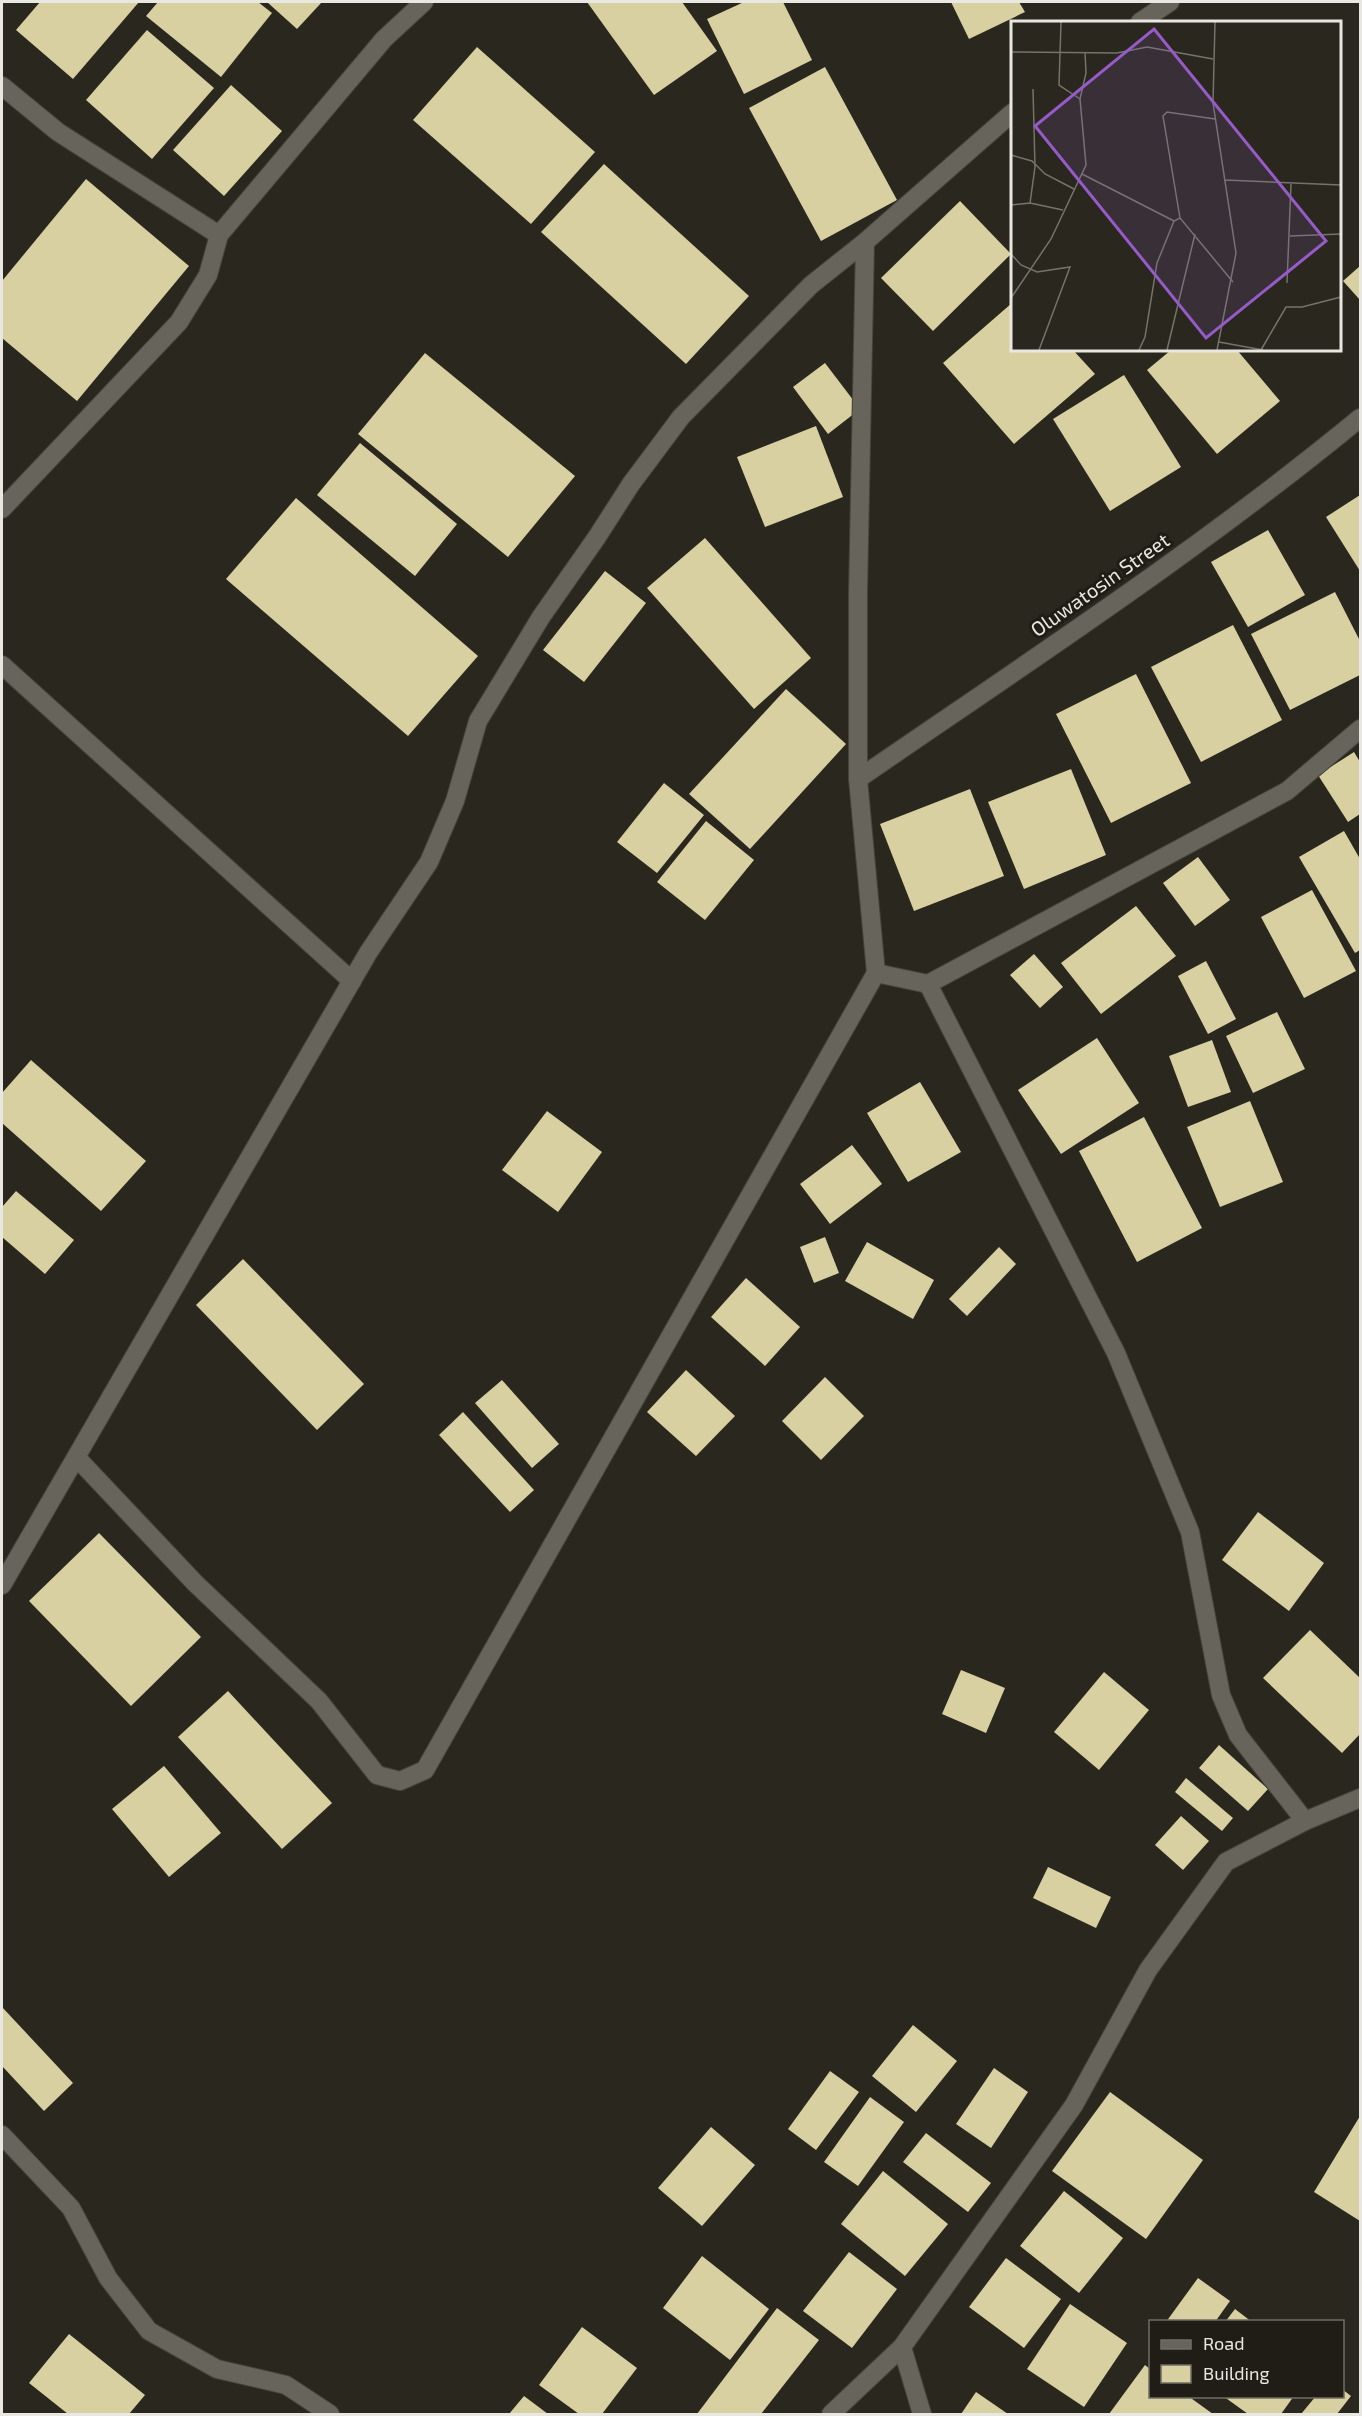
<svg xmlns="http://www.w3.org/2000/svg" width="1362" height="2416" font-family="'Exo 2',sans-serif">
  <rect width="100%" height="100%" fill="#29271e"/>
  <g fill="#d8d0a1">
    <path d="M 40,2 L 139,2 L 73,79 L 16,30 Z"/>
    <path d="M 158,2 L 258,2 L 272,13 L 221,77 L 146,16 Z"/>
    <path d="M 267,2 L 322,2 L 297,29 Z"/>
    <path d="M 587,2 L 682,2 L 717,51 L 654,95 Z"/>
    <path d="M 744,2 L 783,2 L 812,60 L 744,94 L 707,19 Z"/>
    <path d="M 951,2 L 1019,2 L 1025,12 L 969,39 Z"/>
    <path d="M 147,30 L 214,88 L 152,159 L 86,100 Z"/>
    <path d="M 477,47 L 595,152 L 531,224 L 413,120 Z"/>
    <path d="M 825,67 L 897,200 L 821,241 L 749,108 Z"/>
    <path d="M 231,85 L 282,131 L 224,196 L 173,150 Z"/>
    <path d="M 604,164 L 749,296 L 686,364 L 541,232 Z"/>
    <path d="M 86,179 L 189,266 L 77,401 L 2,338 L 2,281 Z"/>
    <path d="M 960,201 L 1011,254 L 933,331 L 881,278 Z"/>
    <path d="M 1360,266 L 1360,300 L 1343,281 Z"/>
    <path d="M 1012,303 L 1012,350 L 1073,350 L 1095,374 L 1014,444 L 943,363 Z"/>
    <path d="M 1171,350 L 1237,350 L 1280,401 L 1217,454 L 1147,370 Z"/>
    <path d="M 425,353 L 575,476 L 508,557 L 358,434 Z"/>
    <path d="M 825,363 L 860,409 L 828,434 L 793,387 Z"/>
    <path d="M 1124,375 L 1181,467 L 1110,511 L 1053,419 Z"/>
    <path d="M 816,426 L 843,497 L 765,527 L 737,457 Z"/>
    <path d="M 360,443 L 457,524 L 415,576 L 317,495 Z"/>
    <path d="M 1360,495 L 1360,571 L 1326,517 Z"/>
    <path d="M 296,498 L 478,656 L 408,736 L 226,579 Z"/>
    <path d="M 1268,530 L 1305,595 L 1248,627 L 1211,562 Z"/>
    <path d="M 705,538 L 811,658 L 754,709 L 647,588 Z"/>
    <path d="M 605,571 L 646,603 L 584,682 L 543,650 Z"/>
    <path d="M 1335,592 L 1360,641 L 1360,675 L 1290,710 L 1251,634 Z"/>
    <path d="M 1233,625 L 1282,720 L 1201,762 L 1151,667 Z"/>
    <path d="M 1136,674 L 1191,783 L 1111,823 L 1056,714 Z"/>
    <path d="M 786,689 L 846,744 L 750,849 L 689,794 Z"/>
    <path d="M 1354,752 L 1360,762 L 1360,814 L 1348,822 L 1318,775 Z"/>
    <path d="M 1071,769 L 1106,855 L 1024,889 L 988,802 Z"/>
    <path d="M 664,783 L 704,815 L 657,873 L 617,842 Z"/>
    <path d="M 970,789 L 1004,876 L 914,911 L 880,824 Z"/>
    <path d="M 706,821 L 754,860 L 705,920 L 657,882 Z"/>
    <path d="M 1344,831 L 1360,859 L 1360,950 L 1355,953 L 1299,857 Z"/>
    <path d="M 1198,857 L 1230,900 L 1195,926 L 1163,883 Z"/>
    <path d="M 1312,890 L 1356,971 L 1304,998 L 1261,917 Z"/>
    <path d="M 1136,906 L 1176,956 L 1101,1014 L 1061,963 Z"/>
    <path d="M 1034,954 L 1063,987 L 1040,1008 L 1010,975 Z"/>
    <path d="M 1206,961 L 1236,1019 L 1208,1034 L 1178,976 Z"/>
    <path d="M 1277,1012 L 1305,1069 L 1253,1093 L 1226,1036 Z"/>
    <path d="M 1097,1038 L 1139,1103 L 1061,1154 L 1018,1090 Z"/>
    <path d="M 1212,1040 L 1231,1092 L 1188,1107 L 1169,1056 Z"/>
    <path d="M 31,1060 L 146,1161 L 101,1211 L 2,1123 L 2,1093 Z"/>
    <path d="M 920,1082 L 961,1152 L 908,1182 L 867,1113 Z"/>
    <path d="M 1250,1101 L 1283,1182 L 1220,1207 L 1187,1127 Z"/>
    <path d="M 547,1111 L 602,1152 L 558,1212 L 502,1170 Z"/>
    <path d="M 1144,1117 L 1202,1228 L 1137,1262 L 1079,1151 Z"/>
    <path d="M 852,1145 L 882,1184 L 830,1224 L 800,1184 Z"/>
    <path d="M 16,1191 L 74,1240 L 45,1274 L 2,1237 L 2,1207 Z"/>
    <path d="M 825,1237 L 839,1273 L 814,1283 L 800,1247 Z"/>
    <path d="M 867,1242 L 934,1280 L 913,1319 L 845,1281 Z"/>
    <path d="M 999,1247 L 1016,1264 L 967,1316 L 949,1299 Z"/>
    <path d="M 243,1259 L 364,1384 L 317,1430 L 196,1305 Z"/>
    <path d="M 746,1278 L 800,1327 L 765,1366 L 711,1317 Z"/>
    <path d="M 686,1370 L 735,1416 L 696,1456 L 647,1412 Z"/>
    <path d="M 825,1377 L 864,1416 L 821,1460 L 782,1421 Z"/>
    <path d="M 502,1380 L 559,1444 L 532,1468 L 475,1403 Z"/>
    <path d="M 463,1412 L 534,1490 L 510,1512 L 439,1435 Z"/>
    <path d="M 1258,1512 L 1324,1563 L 1289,1611 L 1222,1560 Z"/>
    <path d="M 99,1533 L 201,1637 L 131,1706 L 29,1601 Z"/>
    <path d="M 1310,1630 L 1360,1678 L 1360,1734 L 1342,1753 L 1263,1678 Z"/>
    <path d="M 961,1670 L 1005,1688 L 986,1733 L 942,1714 Z"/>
    <path d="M 1104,1672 L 1149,1710 L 1099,1770 L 1054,1732 Z"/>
    <path d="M 228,1691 L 332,1803 L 282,1849 L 178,1737 Z"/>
    <path d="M 1219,1745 L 1268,1789 L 1248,1811 L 1199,1768 Z"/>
    <path d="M 164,1766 L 221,1833 L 169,1877 L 112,1809 Z"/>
    <path d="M 1186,1778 L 1233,1818 L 1222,1831 L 1175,1792 Z"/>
    <path d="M 1181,1816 L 1209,1841 L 1183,1870 L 1155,1845 Z"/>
    <path d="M 1048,1867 L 1111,1897 L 1096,1928 L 1033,1898 Z"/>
    <path d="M 2,2007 L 73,2083 L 44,2111 L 2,2066 Z"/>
    <path d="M 913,2025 L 957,2061 L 916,2112 L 872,2076 Z"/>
    <path d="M 994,2068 L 1028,2092 L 991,2148 L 956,2124 Z"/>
    <path d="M 830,2071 L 859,2092 L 816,2150 L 788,2129 Z"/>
    <path d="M 1110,2092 L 1203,2160 L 1146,2239 L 1052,2171 Z"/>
    <path d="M 870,2097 L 904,2122 L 858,2186 L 824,2162 Z"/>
    <path d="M 1360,2116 L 1360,2221 L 1314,2192 Z"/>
    <path d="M 711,2127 L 755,2165 L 702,2226 L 658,2188 Z"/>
    <path d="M 926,2133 L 991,2183 L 968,2212 L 903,2162 Z"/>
    <path d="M 883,2171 L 948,2224 L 905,2276 L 841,2224 Z"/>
    <path d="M 1064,2191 L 1123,2238 L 1079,2293 L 1020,2246 Z"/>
    <path d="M 849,2252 L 897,2289 L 852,2348 L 803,2311 Z"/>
    <path d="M 702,2256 L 769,2309 L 730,2360 L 663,2308 Z"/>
    <path d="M 1006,2258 L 1061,2299 L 1024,2348 L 969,2307 Z"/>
    <path d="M 1198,2278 L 1230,2301 L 1215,2322 L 1166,2322 Z"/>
    <path d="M 1070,2304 L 1127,2343 L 1084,2407 L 1027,2369 Z"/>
    <path d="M 777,2308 L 819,2340 L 761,2414 L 697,2414 Z"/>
    <path d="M 1235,2309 L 1252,2322 L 1225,2322 Z"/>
    <path d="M 582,2327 L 637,2368 L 602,2414 L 579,2414 L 539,2385 Z"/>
    <path d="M 69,2334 L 145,2395 L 129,2414 L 68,2414 L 29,2383 Z"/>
    <path d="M 1145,2365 L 1150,2369 L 1150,2396 L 1188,2396 L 1213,2414 L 1109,2414 Z"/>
    <path d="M 1342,2389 L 1351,2396 L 1337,2414 L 1301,2414 L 1316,2396 L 1342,2396 Z"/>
    <path d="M 976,2392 L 1008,2414 L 961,2414 Z"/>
    <path d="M 524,2396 L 548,2414 L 509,2414 Z"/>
    <path d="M 1223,2396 L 1294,2396 L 1281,2414 L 1248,2414 Z"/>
  </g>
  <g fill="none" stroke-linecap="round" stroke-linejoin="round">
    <defs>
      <g id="minor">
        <path d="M 1140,22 L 1170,2"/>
        <path d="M 2,86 L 58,132 L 219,235"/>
        <path d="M 2,509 L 179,322 L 208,275 L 219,235 L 384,39 L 424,2"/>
        <path d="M 2,665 L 352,981"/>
        <path d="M 858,779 C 1028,662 1201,549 1360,418"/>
        <path d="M 876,973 L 928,984 L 1287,791 L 1360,729"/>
        <path d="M 928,984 L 1116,1353 L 1190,1532 L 1221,1695 L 1238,1735 L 1305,1821"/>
        <path d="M 77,1458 L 195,1583 L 319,1701 L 377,1775 L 400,1781 L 425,1770 L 876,973 L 858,779 L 858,593 L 865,242"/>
        <path d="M 2,1585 L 368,953 L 429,862 L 455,801 L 478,721 L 541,617 L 597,537 L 631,484 L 681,417 L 811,285 L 865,242 L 1012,113"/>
        <path d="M 2,2135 L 71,2208 L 108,2278 L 149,2331 L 217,2369 L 286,2385 L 330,2414"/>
        <path d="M 902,2347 L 922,2414"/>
        <path d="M 831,2414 L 902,2347 L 1074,2105 L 1148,1970 L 1226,1862 L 1305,1821 L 1360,1798"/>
      </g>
    </defs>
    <use href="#minor" stroke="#45443c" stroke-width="20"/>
    <use href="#minor" stroke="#67655b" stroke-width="18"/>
  </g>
  <g text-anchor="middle" stroke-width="6" stroke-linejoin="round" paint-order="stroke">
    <g font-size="20" fill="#e8e7e1" stroke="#1f1d15">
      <text transform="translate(1100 585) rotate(-35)" y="7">Oluwatosin Street</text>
    </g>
  </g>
  <g transform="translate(1011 21)">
    <rect width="330" height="330" fill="#29271e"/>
    <path fill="none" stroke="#75746c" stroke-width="1.5" d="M 50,1 L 48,64 L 69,78M 204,1 L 202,82 L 225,232 L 206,329M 0,31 L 106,32 L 136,26 L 202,38M 204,98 L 156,91 L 152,95 L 169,197 L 222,261M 0,134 L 21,140 L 34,153 L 63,168M 71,153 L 163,200M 214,159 L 330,164M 19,182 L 52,189M 0,184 L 19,182 L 24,146 L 22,68M 279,215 L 330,213M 0,233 L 10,244 L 26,251 L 59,246 L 28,329M 276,262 L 280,163M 0,277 L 40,218 L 75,144 L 69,78 L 75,52 L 74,31M 208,321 L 252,329M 128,329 L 134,316 L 146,242 L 163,200 L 169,197M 156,329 L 184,213M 250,329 L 275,286 L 291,286 L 330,276"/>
    <path fill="#965bc8" fill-opacity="0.15" stroke="#965bc8" stroke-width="3" d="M 143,8 L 315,220 L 195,317 L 24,105 Z"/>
    <rect width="330" height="330" fill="none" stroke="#e8e7e1" stroke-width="3"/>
  </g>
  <rect width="1362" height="2416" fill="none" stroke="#e8e7e1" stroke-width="6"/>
  <rect x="1149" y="2320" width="195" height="78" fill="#1f1d15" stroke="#6f6e67" stroke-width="1.5"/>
  <rect x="1161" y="2340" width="30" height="9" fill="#67655b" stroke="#6f6e67" stroke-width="1.5"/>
  <text x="1203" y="2350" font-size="18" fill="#e8e7e1">Road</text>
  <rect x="1161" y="2365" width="30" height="18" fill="#d8d0a1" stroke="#6f6e67" stroke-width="1.5"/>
  <text x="1203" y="2380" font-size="18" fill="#e8e7e1">Building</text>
</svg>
